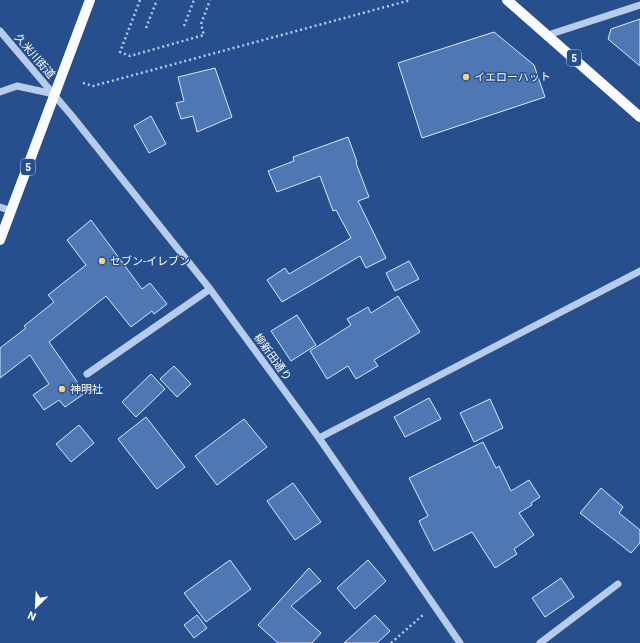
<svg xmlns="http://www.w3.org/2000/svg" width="640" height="643" font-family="Roboto,'Noto Sans JP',sans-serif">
  <rect width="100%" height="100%" fill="#274f8d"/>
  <g fill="#4f77b3" stroke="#dae7f8">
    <path d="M 640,19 L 640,66 L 608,39 L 611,29 Z"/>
    <path d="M 494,32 L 534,65 L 545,97 L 422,138 L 398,63 Z"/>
    <path d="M 215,68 L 232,117 L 197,132 L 193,116 L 181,119 L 176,103 L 184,101 L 178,77 Z"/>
    <path d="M 151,116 L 166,144 L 149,153 L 134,126 Z"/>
    <path d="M 348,137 L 357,162 L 356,163 L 369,197 L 358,201 L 386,258 L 366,268 L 360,256 L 282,302 L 267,280 L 285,268 L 289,274 L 351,238 L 336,210 L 333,211 L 320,176 L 277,192 L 268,171 L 294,161 L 293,157 Z"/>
    <path d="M 91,220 L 142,289 L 150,283 L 167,304 L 154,314 L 152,311 L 131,327 L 106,296 L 49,342 L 85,393 L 65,407 L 59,400 L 44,410 L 33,395 L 49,384 L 30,355 L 0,378 L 0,348 L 26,328 L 24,326 L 54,302 L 48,295 L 86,265 L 67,240 Z"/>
    <path d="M 409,261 L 419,279 L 395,291 L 386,273 Z"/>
    <path d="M 398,296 L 420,332 L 374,360 L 378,366 L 356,379 L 348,366 L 327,379 L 310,351 L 351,325 L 347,319 L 368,307 L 371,313 Z"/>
    <path d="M 297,315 L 316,345 L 291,361 L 271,331 Z"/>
    <path d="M 174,366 L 191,384 L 177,397 L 160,379 Z"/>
    <path d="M 151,374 L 165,389 L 136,417 L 122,402 Z"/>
    <path d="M 429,398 L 441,419 L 405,437 L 394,417 Z"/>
    <path d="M 490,399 L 503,428 L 474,442 L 460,413 Z"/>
    <path d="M 146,417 L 185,467 L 157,489 L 118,439 Z"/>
    <path d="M 244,419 L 267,447 L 217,485 L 195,456 Z"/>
    <path d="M 79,425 L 94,443 L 71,462 L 56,444 Z"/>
    <path d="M 483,442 L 496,468 L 499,466 L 511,491 L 529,480 L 540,497 L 531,503 L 532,505 L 519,513 L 534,535 L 514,549 L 517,554 L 495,568 L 472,532 L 434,551 L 419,521 L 428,516 L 409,478 Z"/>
    <path d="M 293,483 L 321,522 L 295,540 L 267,501 Z"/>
    <path d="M 601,488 L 623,507 L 619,513 L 640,530 L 640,543 L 631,553 L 580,513 Z"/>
    <path d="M 230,560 L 251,589 L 206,622 L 184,593 Z"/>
    <path d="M 368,560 L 386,581 L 355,609 L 337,588 Z"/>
    <path d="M 309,568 L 321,581 L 291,606 L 321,633 L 312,643 L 278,643 L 258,625 Z"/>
    <path d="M 561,578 L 574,597 L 545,617 L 532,598 Z"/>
    <path d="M 197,615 L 207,628 L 194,638 L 184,625 Z"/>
    <path d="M 375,615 L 390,631 L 377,643 L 344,643 Z"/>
  </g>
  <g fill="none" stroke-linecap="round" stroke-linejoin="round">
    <g stroke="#b6ccea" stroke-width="2.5" stroke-dasharray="2 3" stroke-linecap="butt">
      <path d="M 140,0 L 120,52 L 130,56 L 204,35 L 201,24 L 210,0"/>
      <path d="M 184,26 L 194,0"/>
      <path d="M 146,28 L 157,0"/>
      <path d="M 83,83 L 93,86 L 411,0"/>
      <path d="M 391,643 L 424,614"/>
    </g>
    <g stroke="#b6ccea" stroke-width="7">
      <path d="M 0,31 L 72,116 L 210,289 L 319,438 L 460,643"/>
      <path d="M 548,35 L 640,5"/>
      <path d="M 0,92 L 17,86 L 54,94"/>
      <path d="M 0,207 L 12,211"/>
      <path d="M 87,374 L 210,289"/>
      <path d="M 319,438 L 640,271"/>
      <path d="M 540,643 L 618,584"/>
    </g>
    <g stroke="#fafbff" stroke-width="10">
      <path d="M 507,0 L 640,117"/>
      <path d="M 0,240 L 90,0"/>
    </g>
  </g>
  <g fill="#f3d57b" stroke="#274f8d" stroke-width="1.5">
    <circle cx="466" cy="77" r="4"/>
    <circle cx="102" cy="261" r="4"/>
    <circle cx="62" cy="389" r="4"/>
  </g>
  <g text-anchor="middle" stroke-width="3" stroke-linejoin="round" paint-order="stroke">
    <g fill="#274f8d" stroke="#becadd" stroke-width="1">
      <rect x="567" y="50" width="14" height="16" rx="3"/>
      <rect x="21" y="159" width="14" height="16" rx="3"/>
    </g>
    <g font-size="10" font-weight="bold" fill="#fff">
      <text x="574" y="62">5</text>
      <text x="28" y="171">5</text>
    </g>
    <g font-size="11" fill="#fff" stroke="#274f8d">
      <text transform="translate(35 56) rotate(49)" y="4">久米川街道</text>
      <text transform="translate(273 357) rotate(54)" y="4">柳新田通り</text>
    </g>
    <g font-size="11" fill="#fff" stroke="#274f8d" text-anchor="start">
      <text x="474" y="81">イエローハット</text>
      <text x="110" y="265">セブン-イレブン</text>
      <text x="70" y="393">神明社</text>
    </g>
  </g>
  <g transform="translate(36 607) rotate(204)" stroke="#274f8d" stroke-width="3" paint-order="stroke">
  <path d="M0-3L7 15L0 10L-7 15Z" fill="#ffffff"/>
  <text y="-6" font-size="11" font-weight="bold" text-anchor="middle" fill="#ffffff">N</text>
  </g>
</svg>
